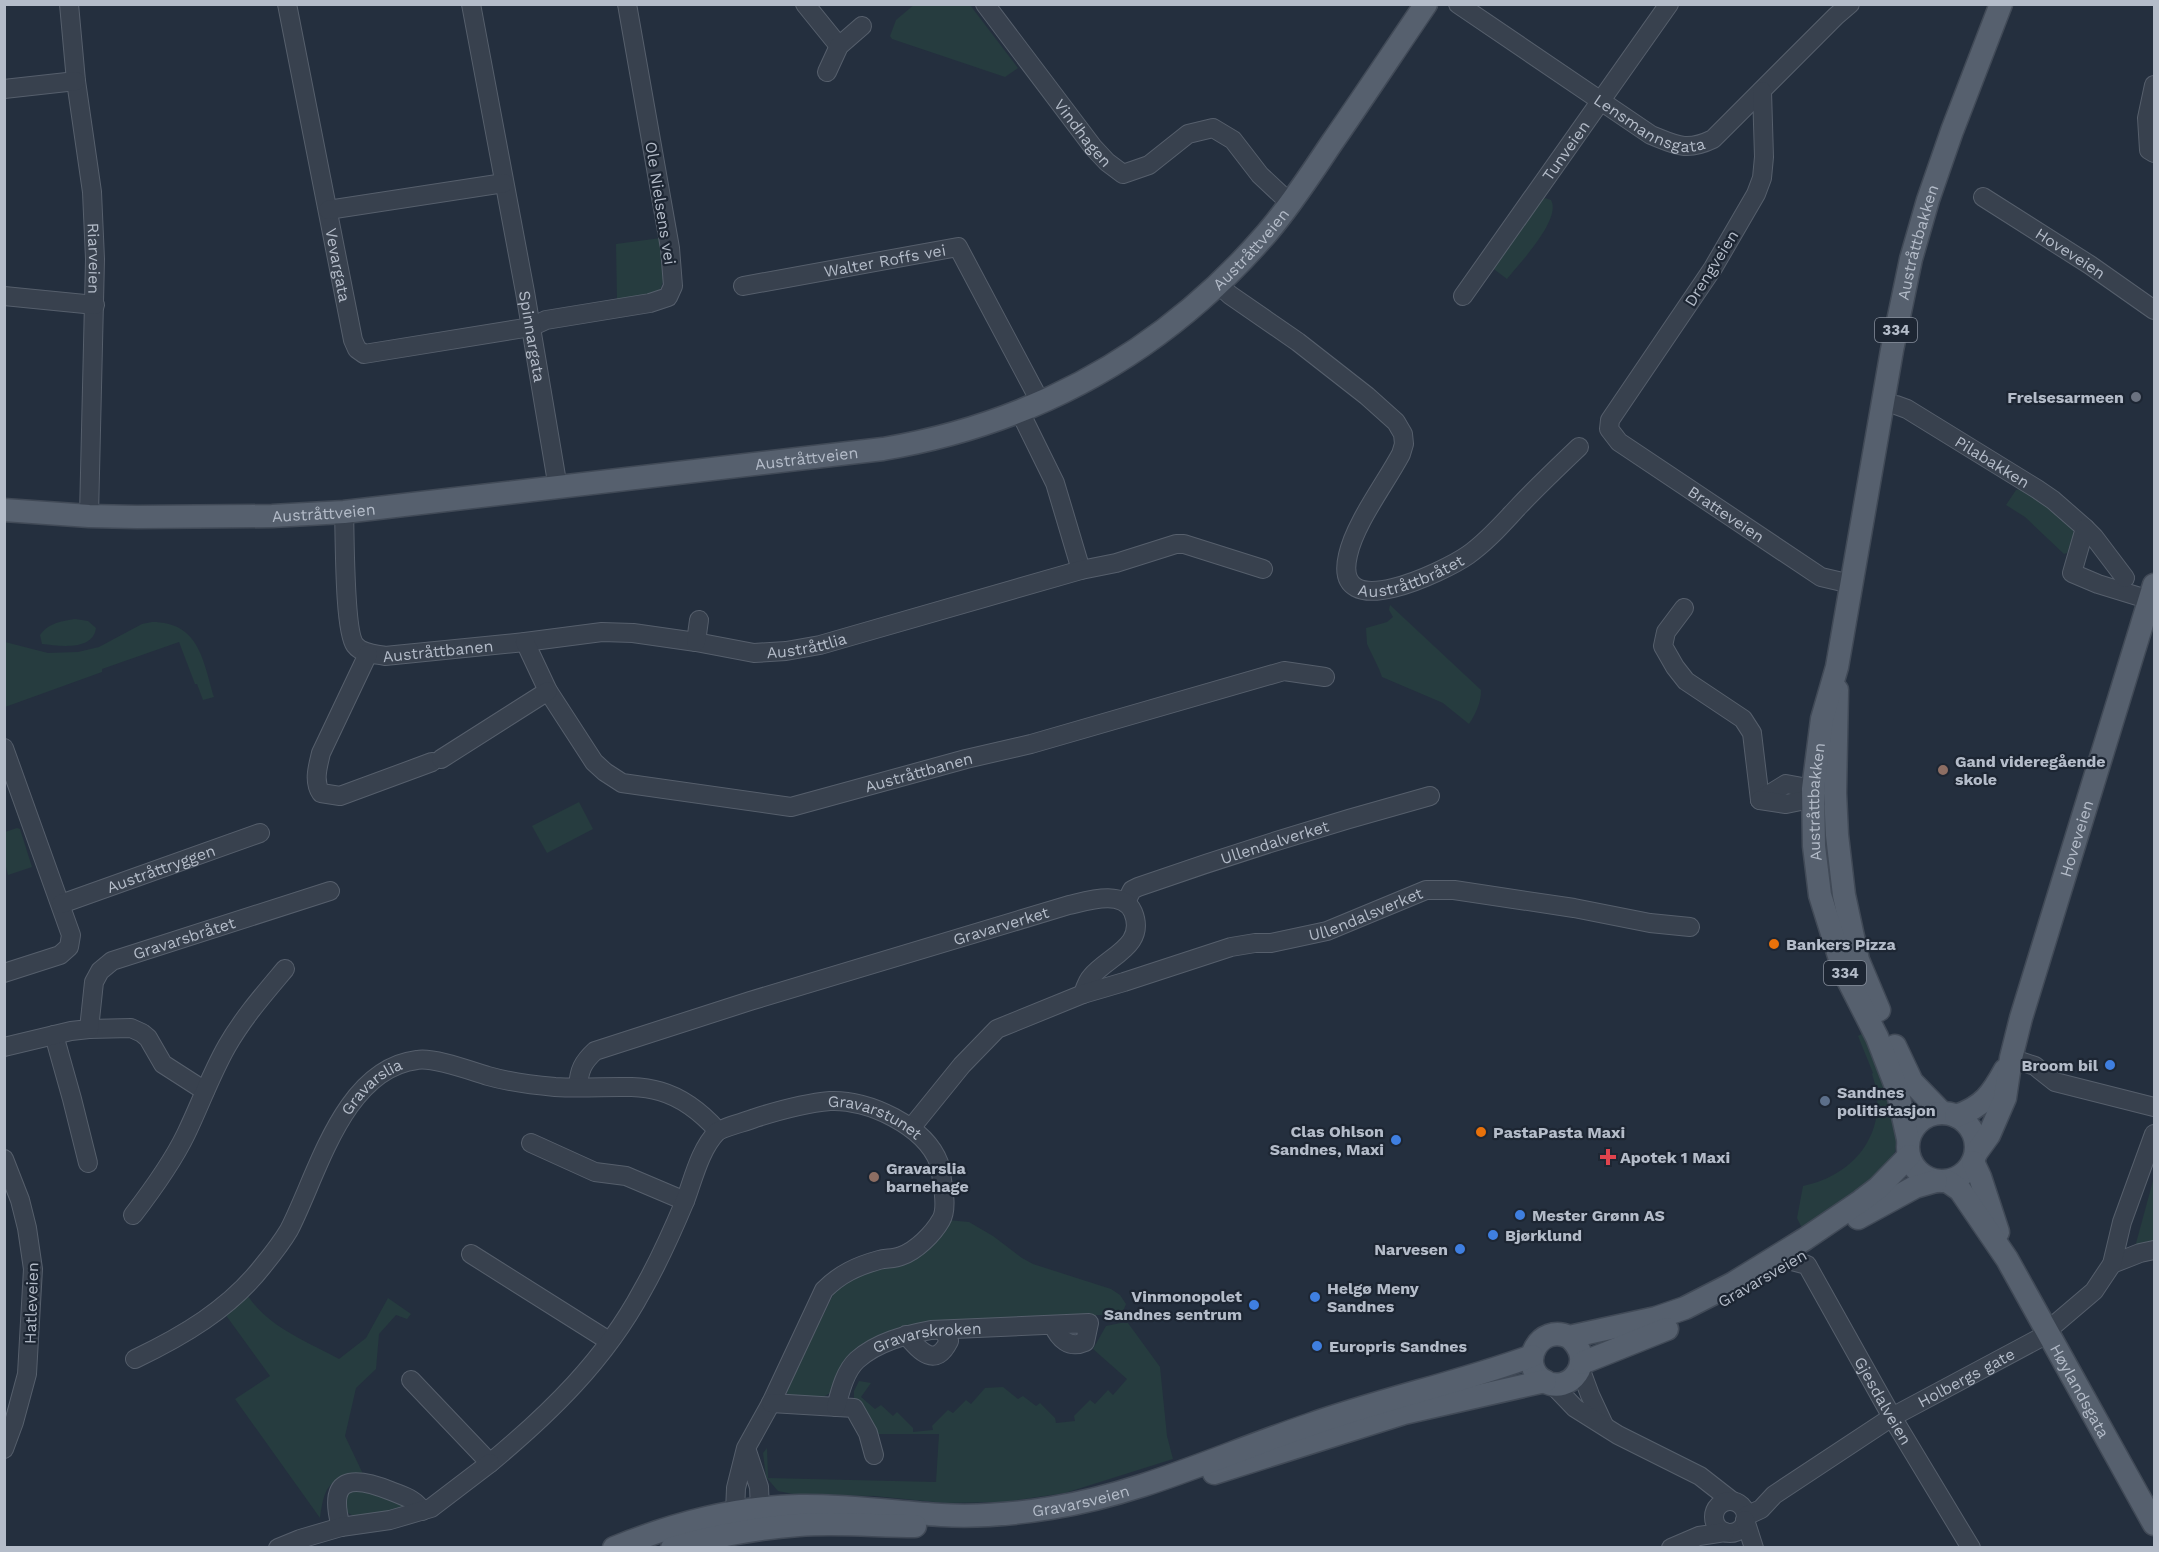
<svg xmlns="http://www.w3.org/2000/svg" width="2159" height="1552" font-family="'Work Sans',sans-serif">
  <rect width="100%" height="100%" fill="#242f3e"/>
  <g fill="#263c3f">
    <path d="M 915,4 L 970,5 L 1018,68 L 1005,77 L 892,39 L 890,36 L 896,20 Z"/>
    <path d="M 1545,198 L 1551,200 C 1562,219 1519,264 1507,279 L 1491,267 L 1538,202 Z"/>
    <path d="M 661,238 C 662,254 671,291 651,296 C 640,299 628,299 617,300 L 616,244 Z"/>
    <path d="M 2023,488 L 2072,525 L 2074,534 L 2067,553 L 2064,554 L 2025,517 L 2006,505 L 2016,490 Z"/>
    <path d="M 1390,605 L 1481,690 C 1481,703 1476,713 1469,724 L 1443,703 L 1382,677 L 1379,669 L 1367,644 L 1366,628 L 1387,622 L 1393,617 L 1389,610 Z"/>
    <path d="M 75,619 L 88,621 L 96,628 C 93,651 60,646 42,644 L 40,635 C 48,623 62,621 75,619 Z"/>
    <path d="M 152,622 C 199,622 203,660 214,697 L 203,700 L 197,684 L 195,684 L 179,642 L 102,669 L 102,672 L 5,707 L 5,642 L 48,653 L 78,652 L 99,647 L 142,624 Z"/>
    <path d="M 579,802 L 593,829 L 547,853 L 532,826 Z"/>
    <path d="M 17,828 L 20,829 L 32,867 L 8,875 L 5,863 L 5,832 Z"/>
    <path d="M 1865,1032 L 1880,1061 L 1897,1136 L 1895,1152 L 1870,1187 L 1803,1230 L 1797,1218 L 1803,1186 C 1857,1175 1891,1129 1872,1074 L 1873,1073 L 1858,1036 Z"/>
    <path d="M 2154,1177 L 2154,1245 L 2135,1247 Z"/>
    <path d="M 948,1220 L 969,1222 L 993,1236 L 1022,1258 L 1033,1264 L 1111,1289 L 1120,1295 L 1126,1304 L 1124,1309 L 1117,1314 L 948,1324 L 842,1371 L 830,1393 L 822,1398 L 788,1395 L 786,1391 L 834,1293 L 847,1280 Z"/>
    <path d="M 246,1293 C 267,1327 306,1341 339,1359 L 366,1338 L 388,1298 L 411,1314 L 407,1319 L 396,1315 L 379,1334 L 376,1369 L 356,1388 L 345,1436 L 363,1474 L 360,1480 C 328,1475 324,1489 320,1518 L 235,1399 L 270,1376 L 225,1314 Z"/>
    <path d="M 1121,1323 L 1128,1323 L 1160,1367 L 1167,1436 L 1173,1459 L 1065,1493 L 1004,1502 L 945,1503 L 874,1496 L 798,1495 L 778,1491 L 766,1477 L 763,1453 L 767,1448 L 768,1478 L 936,1482 L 939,1434 L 877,1434 L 854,1400 L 854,1391 L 859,1381 L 871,1383 L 861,1397 L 875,1409 L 881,1405 L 893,1416 L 897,1412 L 913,1428 L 913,1432 L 933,1430 L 932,1426 L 948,1410 L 953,1413 L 966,1400 L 971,1404 L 985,1388 L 1003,1387 L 1018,1399 L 1023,1396 L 1036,1406 L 1040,1403 L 1055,1418 L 1056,1423 L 1075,1421 L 1074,1416 L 1090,1400 L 1095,1404 L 1108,1390 L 1113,1395 L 1127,1379 L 1093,1349 L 1106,1326 Z"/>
    <path d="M 351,1490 L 370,1491 L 404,1506 L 402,1511 L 355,1517 L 345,1511 L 346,1495 Z"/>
  </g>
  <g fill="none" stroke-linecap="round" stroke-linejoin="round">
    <defs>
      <g id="minor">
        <path id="s1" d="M 69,4 L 76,81 L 92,192 L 95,259 L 89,516"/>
        <path id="s2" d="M 287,4 L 353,340 L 357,349 L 364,354 L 531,327 L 546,320 L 650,303 L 668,297 L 673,286 L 670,248 L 627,4"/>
        <path id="s3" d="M 471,4 L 525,292 L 558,488"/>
        <path d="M 805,4 L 839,46"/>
        <path id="s4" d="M 985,4 L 1093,147 L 1107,162 L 1123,174 L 1149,165 L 1188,134 L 1213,128 L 1233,140 L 1260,175 L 1290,203"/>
        <path id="s5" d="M 1458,4 L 1651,135 C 1676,145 1686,152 1713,139 L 1836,16 L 1850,4"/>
        <path d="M 827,72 L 839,46 L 862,26"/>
        <path d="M 2154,85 L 2147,118 L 2149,150 L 2154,153"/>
        <path d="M 4,89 L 76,81"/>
        <path id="s6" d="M 1762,91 L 1764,157 L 1762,178 L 1756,194 L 1713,268 L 1610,420 L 1609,429 L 1619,442 L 1821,577 L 1851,584"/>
        <path id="s7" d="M 1983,197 L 2090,265 L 2154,310"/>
        <path d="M 328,210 L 504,183"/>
        <path id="s8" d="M 1218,284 L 1230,295 L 1298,342 L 1367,396 L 1396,422 L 1403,434 L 1404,444 L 1401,454 C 1385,484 1355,523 1348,555 C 1331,627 1445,571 1468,555 C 1488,541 1504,522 1520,505 C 1539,485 1559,466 1579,447"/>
        <path id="s9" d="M 743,286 L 958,247 L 1035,392 L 1038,405"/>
        <path d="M 4,296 L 95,305"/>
        <path id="s10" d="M 1463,296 L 1669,4"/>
        <path id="s11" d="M 1896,405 L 1907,409 L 2037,489 L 2053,500 L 2085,528 L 2072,573 L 2098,584 L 2150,600"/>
        <path d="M 1020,412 L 1055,483 L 1081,570"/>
        <path id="s12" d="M 344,512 C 345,535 344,630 355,645 C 362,654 375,654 385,656 L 525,642 L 602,632 L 633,633 L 696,642 L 754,653 L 786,651 L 820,645 L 1081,570 L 1116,563 L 1176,544 L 1184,544 L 1263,569"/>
        <path d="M 2085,528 L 2094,537 L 2125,578"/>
        <path d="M 1684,608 L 1666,632 L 1663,646 L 1675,667 L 1686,681 L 1743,719 L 1752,733 L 1760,800"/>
        <path id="s13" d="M 525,642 L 548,691 L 594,762 L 605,772 L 622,783 L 791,807 L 966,759 L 1031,744 L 1284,671 L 1325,677"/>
        <path d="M 696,642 L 699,620"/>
        <path d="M 368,654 L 321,753 C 318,766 313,781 321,793 L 340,796 L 432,762"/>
        <path d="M 4,748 L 71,935 L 69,947 L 60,955 L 4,973"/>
        <path d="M 441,759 L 548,691"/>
        <path d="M 1760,800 L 1786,784 L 1824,791"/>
        <path d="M 1760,800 L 1786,804 L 1825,796"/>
        <path id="s14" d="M 1126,902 L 1132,890 L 1138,887 C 1235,853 1331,823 1430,796"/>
        <path id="s15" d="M 61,904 L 260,833"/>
        <path d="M 89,1029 L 131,1028 L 142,1033 L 148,1038 L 163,1064 L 205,1091"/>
        <path d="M 54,1035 L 72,1099 L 88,1163"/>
        <path id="s16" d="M 4,1047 L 71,1031 L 89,1029 L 94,982 L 100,971 L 112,961 L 330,891"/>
        <path d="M 2011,1058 L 2035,1066 L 2055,1082 L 2154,1107"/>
        <path id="s17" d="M 578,1087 C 579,1070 583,1062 595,1051 L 750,1001 L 1069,905 C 1087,901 1123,889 1133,912 C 1147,946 1108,956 1091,977 C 1087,981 1085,988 1083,994"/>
        <path id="s18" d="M 911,1128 L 962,1065 L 997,1029 L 1083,994 L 1124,982 L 1231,947 L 1255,943 L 1271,943 L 1327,931 L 1426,890 L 1454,890 L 1574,908 L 1650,923 L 1690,927"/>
        <path d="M 531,1143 L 595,1172 L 626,1176 L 685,1201"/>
        <path d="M 4,1159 L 20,1200 L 27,1228 L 33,1269 L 27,1374 L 14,1422 L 4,1449"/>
        <path d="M 133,1215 C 153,1189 172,1163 186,1134 C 200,1105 211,1074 227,1046 C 243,1018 264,994 285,969"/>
        <path d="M 471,1254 L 609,1341"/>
        <path id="s19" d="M 1792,1261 L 1807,1265 L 1892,1417 L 1971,1548"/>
        <path d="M 2112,1264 L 2140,1253 L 2154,1250"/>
        <path d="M 2047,1331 L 2094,1291 L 2112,1264 L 2122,1222 L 2154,1134"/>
        <path d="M 906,1335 C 920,1351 935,1369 949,1341 L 943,1330"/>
        <path id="s20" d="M 135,1359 C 183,1336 229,1309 262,1267 C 271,1256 282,1242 289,1230 C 318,1174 343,1069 417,1060 C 434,1057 471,1071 488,1076 C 509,1082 533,1085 555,1087 C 626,1091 664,1071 718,1131"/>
        <path d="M 1580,1368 L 1590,1395 L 1604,1425"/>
        <path id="s21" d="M 411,1380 L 490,1463 C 549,1414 605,1360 642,1291 C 658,1263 672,1232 685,1201 C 693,1180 700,1149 717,1132 C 723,1127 746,1122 755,1118 C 777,1111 807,1103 830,1101 C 868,1099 925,1126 939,1163 C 941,1168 941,1175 942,1180 C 944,1192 947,1210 941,1220 C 933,1234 916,1251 901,1256 C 894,1259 886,1258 879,1260 C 857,1266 840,1274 824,1290 L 771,1403 L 746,1448 L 736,1488 L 735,1512 L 751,1531 L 760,1509 L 759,1487 L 746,1448"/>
        <path d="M 1552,1384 L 1575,1408 L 1618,1435 L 1700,1476 L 1732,1501"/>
        <path d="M 771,1403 L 854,1408 L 868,1433 L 874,1455"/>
        <path id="s22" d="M 836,1407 C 840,1392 845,1371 857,1360 C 877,1342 905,1335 931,1330 L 1089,1323 L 1085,1342 C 1069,1349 1059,1339 1053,1325"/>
        <circle cx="1730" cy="1517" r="16"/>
        <path id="s23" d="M 1746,1516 L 1761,1509 L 1774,1495 L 1892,1417 L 2038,1339"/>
        <path d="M 1745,1520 L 1754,1548"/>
        <path d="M 341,1527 C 327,1477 351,1475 391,1491 C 403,1496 416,1499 422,1511"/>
        <path d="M 278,1548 L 300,1539 L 341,1527 L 390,1520 L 431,1508 L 490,1463"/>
        <path d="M 1671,1548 L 1699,1536 L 1725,1532"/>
      </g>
      <g id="major">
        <path id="s24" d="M 4,510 L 89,516 L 137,517 L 272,516 L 344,512 L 883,449 C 1036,423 1165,351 1267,233 C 1291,205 1311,174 1331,144 C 1363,98 1394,51 1426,4"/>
        <path d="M 1837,690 L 1835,793 L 1837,835 L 1844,895 L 1858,960 L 1879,1010"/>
        <path d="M 1895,1046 L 1912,1082 L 1942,1113"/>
        <circle cx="1942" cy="1147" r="34"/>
        <path d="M 1956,1116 C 1983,1107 1992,1094 2005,1070"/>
        <path id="s25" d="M 1908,1139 L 1897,1089 L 1877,1037 L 1844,972 L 1820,895 L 1814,846 L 1813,789 L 1822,719 L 1837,667 L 1892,350 L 1911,259 L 1928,200 L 1952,131 L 2001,4"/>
        <path id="s26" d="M 1976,1153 L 1989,1135 L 2005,1098 L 2011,1058 L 2021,1018 L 2154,585"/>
        <path d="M 1973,1162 L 1980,1177 L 1998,1232"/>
        <path id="s27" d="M 1947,1181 L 1960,1190 L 2007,1259 L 2154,1524"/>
        <path d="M 1858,1218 L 1915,1187 L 1936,1181"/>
        <path d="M 1569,1337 C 1598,1361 1569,1396 1544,1381 C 1517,1364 1540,1323 1569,1337 L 1656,1318 L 1685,1308 L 1732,1284 L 1805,1239 L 1861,1201 L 1878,1188 L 1909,1156"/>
        <path d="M 1582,1363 L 1667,1329"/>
        <path d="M 1214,1473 L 1404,1413 L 1545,1381"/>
        <path id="s28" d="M 614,1548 C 673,1524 735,1507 799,1506 C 846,1505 894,1512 941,1515 C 977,1517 1015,1514 1051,1508 C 1140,1494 1223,1454 1309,1425 C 1382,1399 1458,1383 1532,1356"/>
        <path d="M 672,1548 C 714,1536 756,1528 799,1525 C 838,1522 876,1526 915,1526"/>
      </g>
    </defs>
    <use href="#minor" stroke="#565f6c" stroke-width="20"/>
    <use href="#major" stroke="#414a57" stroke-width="25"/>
    <use href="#minor" stroke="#38414e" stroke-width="18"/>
    <use href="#major" stroke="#56606e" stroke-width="22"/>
  </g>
  <circle fill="#6b7280" stroke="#1d2633" stroke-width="2" cx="2136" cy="397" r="6"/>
  <g fill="#8d6e63" stroke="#1d2633" stroke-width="2">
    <circle cx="1943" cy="770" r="6"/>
    <circle cx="874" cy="1177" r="6"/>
  </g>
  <g fill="#e8710a" stroke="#1d2633" stroke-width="2">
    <circle cx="1774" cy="944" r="6"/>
    <circle cx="1481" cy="1132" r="6"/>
  </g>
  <g fill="#3f7fe0" stroke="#1d2633" stroke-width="2">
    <circle cx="2110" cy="1065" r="6"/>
    <circle cx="1396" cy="1140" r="6"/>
    <circle cx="1520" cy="1215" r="6"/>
    <circle cx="1493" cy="1235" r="6"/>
    <circle cx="1460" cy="1249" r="6"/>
    <circle cx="1315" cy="1297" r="6"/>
    <circle cx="1254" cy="1305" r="6"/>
    <circle cx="1317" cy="1346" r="6"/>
  </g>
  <circle fill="#5c6f8a" stroke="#1d2633" stroke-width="2" cx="1825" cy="1101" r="6"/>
  <path fill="#e0444e" stroke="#1d2633" stroke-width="2" d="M1605 1148h6v6h6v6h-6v6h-6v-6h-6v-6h6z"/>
  <g text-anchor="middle" stroke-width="4.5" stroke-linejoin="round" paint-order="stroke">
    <g fill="#1d2633" stroke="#878f9c" stroke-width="1.5">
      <rect x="1875" y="318" width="42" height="24" rx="4.5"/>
      <rect x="1824" y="961" width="42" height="24" rx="4.5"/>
    </g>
    <g font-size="15" font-weight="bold" fill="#b4bcc9">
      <text x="1896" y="335">334</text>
      <text x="1845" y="978">334</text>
    </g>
    <g font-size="16" fill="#b4bcc9" stroke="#1d2633">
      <text dy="6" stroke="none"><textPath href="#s5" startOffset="228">Lensmannsgata</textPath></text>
      <text dy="6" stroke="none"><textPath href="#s4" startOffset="162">Vindhagen</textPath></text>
      <text dy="6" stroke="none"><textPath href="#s10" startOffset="178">Tunveien</textPath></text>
      <text transform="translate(661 203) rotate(81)" y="6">Ole Nielsens vei</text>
      <text dy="6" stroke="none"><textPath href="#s25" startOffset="924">Austråttbakken</textPath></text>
      <text dy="6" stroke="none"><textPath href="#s24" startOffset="1310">Austråttveien</textPath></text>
      <text dy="6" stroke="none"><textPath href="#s7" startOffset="104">Hoveveien</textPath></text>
      <text dy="6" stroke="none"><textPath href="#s1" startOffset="256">Riarveien</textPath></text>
      <text dy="6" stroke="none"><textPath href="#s9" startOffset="144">Walter Roffs vei</textPath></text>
      <text dy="6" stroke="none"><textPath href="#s2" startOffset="266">Vevargata</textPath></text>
      <text transform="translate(1711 268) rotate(-58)" y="6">Drengveien</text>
      <text dy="6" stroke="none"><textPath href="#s3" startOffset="338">Spinnargata</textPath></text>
      <text dy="6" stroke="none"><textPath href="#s24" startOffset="806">Austråttveien</textPath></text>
      <text dy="6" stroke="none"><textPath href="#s11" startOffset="112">Pilabakken</textPath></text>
      <text dy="6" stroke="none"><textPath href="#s24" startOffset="320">Austråttveien</textPath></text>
      <text dy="6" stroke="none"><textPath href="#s6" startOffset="528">Bratteveien</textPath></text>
      <text dy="6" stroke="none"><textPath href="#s8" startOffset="468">Austråttbråtet</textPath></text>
      <text dy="6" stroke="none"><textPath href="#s12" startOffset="592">Austråttlia</textPath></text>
      <text dy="6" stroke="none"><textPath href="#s12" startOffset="220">Austråttbanen</textPath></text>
      <text dy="6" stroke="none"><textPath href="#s13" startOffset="477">Austråttbanen</textPath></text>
      <text dy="6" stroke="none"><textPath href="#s25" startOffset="354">Austråttbakken</textPath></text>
      <text dy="6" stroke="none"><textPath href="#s26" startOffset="332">Hoveveien</textPath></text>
      <text dy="6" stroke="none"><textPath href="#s14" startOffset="164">Ullendalverket</textPath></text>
      <text dy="6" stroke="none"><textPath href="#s15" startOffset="106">Austråttryggen</textPath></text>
      <text dy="6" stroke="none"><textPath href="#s18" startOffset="519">Ullendalsverket</textPath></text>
      <text dy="6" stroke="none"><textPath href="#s17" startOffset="466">Gravarverket</textPath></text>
      <text dy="6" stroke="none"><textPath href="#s16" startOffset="238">Gravarsbråtet</textPath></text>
      <text dy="6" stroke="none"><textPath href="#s20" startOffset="372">Gravarslia</textPath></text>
      <text dy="6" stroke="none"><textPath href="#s21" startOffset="688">Gravarstunet</textPath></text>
      <text transform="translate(1762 1278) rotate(-30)" y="6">Gravarsveien</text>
      <text transform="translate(31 1303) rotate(-88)" y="6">Hatleveien</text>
      <text dy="6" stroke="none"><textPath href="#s22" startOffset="128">Gravarskroken</textPath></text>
      <text dy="6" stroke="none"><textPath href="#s23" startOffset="261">Holbergs gate</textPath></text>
      <text dy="6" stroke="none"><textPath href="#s27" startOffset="250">Høylandsgata</textPath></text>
      <text dy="6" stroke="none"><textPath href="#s19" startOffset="171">Gjesdalveien</textPath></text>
      <text dy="6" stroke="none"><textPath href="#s28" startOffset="474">Gravarsveien</textPath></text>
    </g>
    <g font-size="16" font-weight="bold" fill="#b4bcc9" stroke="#1d2633" text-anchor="start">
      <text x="2124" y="403" text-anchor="end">Frelsesarmeen</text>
      <text x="1955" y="767">Gand videregående<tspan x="1955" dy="18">skole</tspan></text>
      <text x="1786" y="950">Bankers Pizza</text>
      <text x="2098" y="1071" text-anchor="end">Broom bil</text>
      <text x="1837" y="1098">Sandnes<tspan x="1837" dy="18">politistasjon</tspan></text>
      <text x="1384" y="1137" text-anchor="end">Clas Ohlson<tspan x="1384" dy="18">Sandnes, Maxi</tspan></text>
      <text x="1493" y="1138">PastaPasta Maxi</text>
      <text x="1620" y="1163">Apotek 1 Maxi</text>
      <text x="886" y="1174">Gravarslia<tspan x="886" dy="18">barnehage</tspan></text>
      <text x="1532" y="1221">Mester Grønn AS</text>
      <text x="1505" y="1241">Bjørklund</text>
      <text x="1448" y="1255" text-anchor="end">Narvesen</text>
      <text x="1327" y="1294">Helgø Meny<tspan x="1327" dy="18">Sandnes</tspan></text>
      <text x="1242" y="1302" text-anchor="end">Vinmonopolet<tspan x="1242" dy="18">Sandnes sentrum</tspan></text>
      <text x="1329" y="1352">Europris Sandnes</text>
    </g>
  </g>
  <rect width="2159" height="1552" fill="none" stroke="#b4bcc9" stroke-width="12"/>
</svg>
